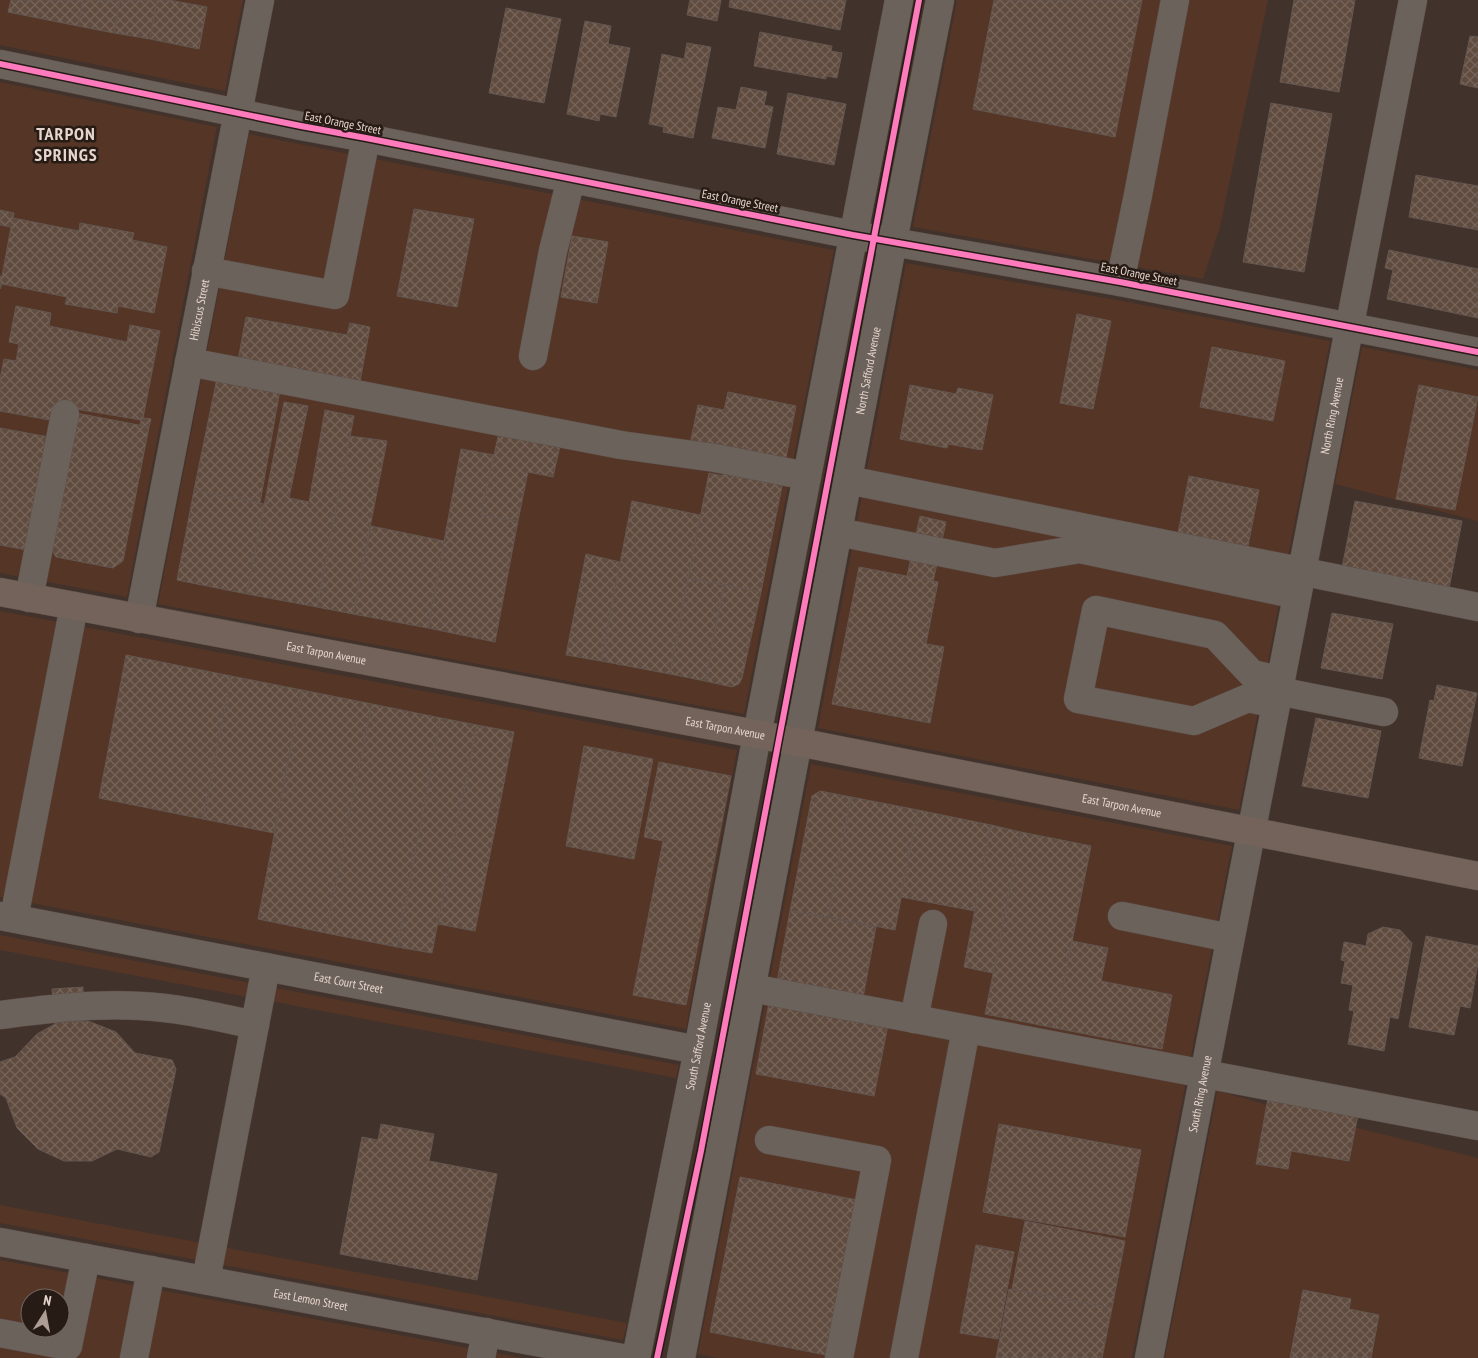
<svg xmlns="http://www.w3.org/2000/svg" width="1478" height="1358" font-family="'PT Sans Narrow',sans-serif">
  <defs>
    <pattern id="building-cross-hatch" width="8" height="8" patternUnits="userSpaceOnUse" patternTransform="scale(1.25)"><rect width="8" height="8" fill="#604b3f"/><path d="M0 0l8 8M0 8l8-8" fill="none" stroke="#77645a"/></pattern>
  </defs>
  <rect width="100%" height="100%" fill="#41322b"/>
  <g fill="#553526" fill-rule="evenodd">
    <path d="M 0,0 L 243,0 L 225,91 L 0,45 Z"/>
    <path d="M 957,0 L 1268,0 L 1220,227 L 1203,279 L 913,227 Z"/>
    <path d="M 0,82 L 217,127 L 127,597 L 0,573 Z"/>
    <path d="M 249,134 L 834,250 L 744,714 L 158,604 Z"/>
    <path d="M 906,263 L 1117,300 L 1330,341 L 1239,810 L 818,728 Z"/>
    <path d="M 1362,347 L 1478,370 L 1478,521 L 1335,484 Z"/>
    <path d="M 0,611 L 737,750 L 686,1029 L 0,897 Z"/>
    <path d="M 811,764 L 1232,846 L 1132,1358 L 718,1358 L 698,1354 Z"/>
    <path d="M 0,935 L 679,1065 L 676,1078 L 0,950 Z"/>
    <path d="M 1221,1072 L 1218,1091 L 1289,1111 L 1478,1158 L 1478,1358 L 1165,1358 Z"/>
    <path d="M 0,1205 L 627,1323 L 623,1340 L 0,1223 Z"/>
    <path d="M 0,1260 L 522,1358 L 0,1358 ZM 30,1298 L 60,1298 L 60,1328 L 30,1328 Z"/>
  </g>
  <g fill="url(#building-cross-hatch)" stroke="#635751">
    <path d="M 11,0 L 83,0 L 78,26 L 8,12 Z"/>
    <path d="M 83,0 L 120,0 L 114,33 L 78,26 Z"/>
    <path d="M 120,0 L 157,0 L 150,39 L 114,33 Z"/>
    <path d="M 157,0 L 169,0 L 207,7 L 199,49 L 150,39 Z"/>
    <path d="M 690,0 L 721,0 L 717,21 L 687,15 Z"/>
    <path d="M 730,0 L 846,0 L 840,30 L 729,7 Z"/>
    <path d="M 994,0 L 1142,0 L 1115,137 L 973,109 Z"/>
    <path d="M 1294,0 L 1355,0 L 1339,92 L 1280,82 Z"/>
    <path d="M 506,8 L 561,19 L 544,103 L 489,93 Z"/>
    <path d="M 585,21 L 611,26 L 608,44 L 630,48 L 616,117 L 600,114 L 599,121 L 567,114 Z"/>
    <path d="M 760,32 L 832,46 L 831,51 L 842,53 L 837,78 L 826,76 L 826,79 L 754,66 Z"/>
    <path d="M 1470,36 L 1478,37 L 1478,88 L 1460,84 Z"/>
    <path d="M 687,43 L 711,47 L 693,138 L 663,132 L 664,127 L 649,124 L 662,54 L 684,59 Z"/>
    <path d="M 741,87 L 767,92 L 764,105 L 773,107 L 765,148 L 712,138 L 718,107 L 736,110 Z"/>
    <path d="M 788,93 L 846,104 L 834,165 L 777,154 Z"/>
    <path d="M 1271,103 L 1332,114 L 1304,272 L 1243,262 Z"/>
    <path d="M 1416,175 L 1478,186 L 1478,230 L 1409,217 Z"/>
    <path d="M 414,209 L 474,219 L 457,307 L 397,296 Z"/>
    <path d="M 0,210 L 14,213 L 13,218 L 79,231 L 80,223 L 134,233 L 132,240 L 167,247 L 154,313 L 118,306 L 117,313 L 65,304 L 67,297 L 2,284 L 0,289 L 0,276 L 2,276 L 11,227 L 0,225 Z"/>
    <path d="M 572,236 L 608,242 L 597,303 L 561,297 Z"/>
    <path d="M 1389,250 L 1478,269 L 1478,318 L 1387,299 L 1393,270 L 1385,268 Z"/>
    <path d="M 16,306 L 51,313 L 49,326 L 127,342 L 130,325 L 160,331 L 143,418 L 151,419 L 149,427 L 140,425 L 141,420 L 58,406 L 55,421 L 0,411 L 0,379 L 4,359 L 16,361 L 19,344 L 9,342 Z"/>
    <path d="M 1077,314 L 1111,321 L 1093,409 L 1060,403 Z"/>
    <path d="M 246,317 L 347,335 L 350,323 L 370,327 L 360,382 L 238,360 Z"/>
    <path d="M 1212,347 L 1285,361 L 1273,421 L 1200,407 Z"/>
    <path d="M 217,378 L 280,390 L 260,503 L 194,490 Z"/>
    <path d="M 910,385 L 956,394 L 958,388 L 993,395 L 982,450 L 948,444 L 947,448 L 900,439 Z"/>
    <path d="M 1419,385 L 1478,397 L 1455,510 L 1396,499 Z"/>
    <path d="M 728,392 L 796,406 L 785,463 L 690,444 L 698,405 L 724,410 Z"/>
    <path d="M 284,402 L 308,406 L 289,498 L 309,502 L 325,410 L 354,416 L 317,607 L 247,594 Z"/>
    <path d="M 76,413 L 149,427 L 123,561 L 113,568 L 56,557 L 50,547 Z"/>
    <path d="M 0,428 L 49,437 L 27,550 L 0,545 Z"/>
    <path d="M 499,432 L 560,446 L 553,477 L 528,472 L 518,521 L 481,515 Z"/>
    <path d="M 350,436 L 387,441 L 353,614 L 317,607 Z"/>
    <path d="M 461,449 L 494,455 L 481,515 L 518,521 L 495,642 L 428,628 Z"/>
    <path d="M 725,464 L 784,476 L 761,592 L 688,578 L 709,473 L 723,476 Z"/>
    <path d="M 1189,476 L 1259,490 L 1248,546 L 1178,533 Z"/>
    <path d="M 194,490 L 264,504 L 247,594 L 177,580 Z"/>
    <path d="M 632,501 L 700,515 L 670,674 L 601,661 Z"/>
    <path d="M 1355,501 L 1462,521 L 1448,594 L 1341,573 Z"/>
    <path d="M 920,516 L 946,522 L 933,582 L 907,576 Z"/>
    <path d="M 371,526 L 444,541 L 428,628 L 353,614 Z"/>
    <path d="M 586,554 L 620,562 L 601,661 L 566,655 Z"/>
    <path d="M 859,567 L 938,582 L 926,644 L 944,647 L 930,723 L 832,704 Z"/>
    <path d="M 688,578 L 724,585 L 705,681 L 670,674 Z"/>
    <path d="M 724,585 L 761,592 L 742,678 L 739,684 L 732,687 L 705,681 Z"/>
    <path d="M 1332,613 L 1393,624 L 1382,679 L 1321,668 Z"/>
    <path d="M 126,655 L 231,676 L 203,819 L 99,798 Z"/>
    <path d="M 231,676 L 302,690 L 274,833 L 203,819 Z"/>
    <path d="M 1437,685 L 1477,693 L 1462,766 L 1419,758 L 1430,700 L 1434,701 Z"/>
    <path d="M 302,690 L 372,704 L 326,933 L 258,919 Z"/>
    <path d="M 372,704 L 441,718 L 397,947 L 326,933 Z"/>
    <path d="M 441,718 L 477,725 L 432,953 L 397,947 Z"/>
    <path d="M 1316,718 L 1381,731 L 1368,798 L 1302,786 Z"/>
    <path d="M 477,725 L 514,732 L 475,931 L 438,924 Z"/>
    <path d="M 584,746 L 653,759 L 634,859 L 566,846 Z"/>
    <path d="M 659,762 L 731,776 L 686,1005 L 633,995 L 663,841 L 644,837 Z"/>
    <path d="M 820,791 L 851,797 L 828,917 L 790,911 L 812,796 Z"/>
    <path d="M 851,797 L 918,810 L 895,930 L 828,917 Z"/>
    <path d="M 918,810 L 991,825 L 975,911 L 901,897 Z"/>
    <path d="M 991,825 L 1021,832 L 993,973 L 964,967 Z"/>
    <path d="M 1021,832 L 1091,846 L 1055,1028 L 985,1014 Z"/>
    <path d="M 790,911 L 876,927 L 863,998 L 777,982 Z"/>
    <path d="M 1383,927 L 1400,930 L 1412,943 L 1398,1019 L 1390,1017 L 1384,1051 L 1348,1044 L 1354,1011 L 1349,1010 L 1353,985 L 1341,983 L 1345,961 L 1341,960 L 1344,942 L 1366,946 L 1368,934 Z"/>
    <path d="M 1426,936 L 1478,946 L 1478,963 L 1470,1008 L 1460,1006 L 1454,1035 L 1409,1027 Z"/>
    <path d="M 1072,941 L 1108,948 L 1101,981 L 1172,995 L 1162,1049 L 1055,1028 Z"/>
    <path d="M 83,987 L 85,1021 L 59,1022 L 55,1024 L 52,989 Z"/>
    <path d="M 769,1003 L 888,1025 L 874,1096 L 756,1074 Z"/>
    <path d="M 88,1021 L 116,1032 L 135,1053 L 172,1060 L 176,1069 L 159,1152 L 151,1157 L 117,1149 L 92,1161 L 64,1161 L 38,1149 L 17,1128 L 6,1098 L 0,1094 L 0,1062 L 15,1057 L 37,1034 L 55,1024 L 59,1022 Z"/>
    <path d="M 1268,1098 L 1358,1115 L 1349,1161 L 1291,1151 L 1288,1169 L 1256,1164 Z"/>
    <path d="M 381,1124 L 434,1134 L 429,1161 L 497,1174 L 477,1280 L 340,1254 L 362,1137 L 378,1140 Z"/>
    <path d="M 999,1124 L 1141,1150 L 1125,1237 L 983,1212 Z"/>
    <path d="M 740,1177 L 857,1200 L 826,1355 L 710,1332 Z"/>
    <path d="M 1025,1221 L 1125,1241 L 1112,1308 L 1012,1289 Z"/>
    <path d="M 976,1245 L 1014,1252 L 998,1339 L 960,1333 Z"/>
    <path d="M 1009,1289 L 1112,1308 L 1102,1358 L 996,1358 Z"/>
    <path d="M 1303,1290 L 1351,1299 L 1349,1309 L 1379,1315 L 1371,1358 L 1290,1358 Z"/>
  </g>
  <g fill="none" stroke-linecap="round" stroke-linejoin="round">
    <defs>
      <g id="minor">
        <path d="M 0,64 L 301,126 L 366,138 L 853,235 L 1120,282 L 1478,352"/>
        <path d="M 206,271 L 335,295 L 366,138"/>
        <path d="M 1120,282 L 1138,195 L 1175,0"/>
        <path d="M 533,356 L 553,251 L 571,179"/>
        <path d="M 189,362 L 621,445 L 715,458 L 807,476"/>
        <path d="M 848,480 L 1478,607"/>
        <path d="M 838,532 L 995,563 L 1080,549 L 1297,595"/>
        <path d="M 29,598 L 65,414"/>
        <path id="s1" d="M 139,619 L 260,0"/>
        <path d="M 1278,691 L 1384,712"/>
        <path d="M 1276,704 L 1248,698 L 1194,721 L 1078,699 L 1096,610 L 1215,635 L 1252,674 L 1280,680"/>
        <path id="s2" d="M 0,916 L 698,1050"/>
        <path d="M 1122,916 L 1230,938"/>
        <path d="M 14,918 L 74,606"/>
        <path d="M 752,988 L 1478,1126"/>
        <path d="M 0,1015 C 47,1009 94,1003 141,1006 C 180,1008 217,1017 255,1025"/>
        <path d="M 914,1019 L 933,924"/>
        <path d="M 769,1140 L 877,1160 L 839,1358"/>
        <path id="s3" d="M 0,1242 L 622,1358"/>
        <path d="M 206,1280 L 266,967"/>
        <path d="M 0,1333 L 68,1346 L 86,1258"/>
        <path d="M 134,1358 L 151,1270"/>
        <path d="M 481,1358 L 486,1332"/>
        <path id="s4" d="M 636,1358 L 698,1050 L 757,735 L 899,0"/>
        <path id="s5" d="M 681,1358 L 893,241 L 940,0"/>
        <path d="M 904,1358 L 966,1029"/>
        <path id="s6" d="M 1149,1358 L 1413,0"/>
      </g>
      <g id="major">
        <path id="s7" d="M 0,592 L 798,742 L 1478,876"/>
      </g>
    </defs>
    <use href="#minor" stroke="#5c4f49" stroke-width="29"/>
    <use href="#major" stroke="#5c4f49" stroke-width="29"/>
    <use href="#minor" stroke="#6c625c" stroke-width="28"/>
    <use href="#major" stroke="#74635b" stroke-width="28"/>
    <defs>
      <g id="cycleway">
        <path d="M 0,64 L 301,126 L 366,138 L 853,235 L 1120,282 L 1478,352"/>
        <path d="M 657,1358 L 701,1151 L 919,0"/>
      </g>
    </defs>
    <use href="#cycleway" stroke="#271b15" stroke-width="9"/>
    <use href="#cycleway" stroke="#fd7abc" stroke-width="6"/>
  </g>
  <g text-anchor="middle" stroke-width="5" stroke-linejoin="round" paint-order="stroke">
    <g font-size="12" fill="#e7d6cd" stroke="#271b15">
      <text transform="translate(343 123) rotate(11)" y="4">East Orange Street</text>
      <text transform="translate(740 201) rotate(11)" y="4">East Orange Street</text>
      <text transform="translate(1139 274) rotate(11)" y="4">East Orange Street</text>
      <text dy="4" stroke="none"><textPath href="#s1" startOffset="315">Hibiscus Street</textPath></text>
      <text dy="4" stroke="none"><textPath href="#s5" startOffset="1005">North Safford Avenue</textPath></text>
      <text dy="4" stroke="none"><textPath href="#s6" startOffset="960">North Ring Avenue</textPath></text>
      <text dy="4" stroke="none"><textPath href="#s7" startOffset="332">East Tarpon Avenue</textPath></text>
      <text dy="4" stroke="none"><textPath href="#s7" startOffset="738">East Tarpon Avenue</textPath></text>
      <text dy="4" stroke="none"><textPath href="#s7" startOffset="1142">East Tarpon Avenue</textPath></text>
      <text dy="4" stroke="none"><textPath href="#s2" startOffset="355">East Court Street</textPath></text>
      <text dy="4" stroke="none"><textPath href="#s4" startOffset="318">South Safford Avenue</textPath></text>
      <text dy="4" stroke="none"><textPath href="#s6" startOffset="269">South Ring Avenue</textPath></text>
      <text dy="4" stroke="none"><textPath href="#s3" startOffset="316">East Lemon Street</textPath></text>
    </g>
    <g font-size="18" font-weight="bold" letter-spacing="1" fill="#e7d6cd" stroke="#271b15">
      <text x="66" y="140">TARPON<tspan x="66" dy="21">SPRINGS</tspan></text>
    </g>
  </g>
  <g transform="translate(45 1313) rotate(11)"><circle r="24" fill="#271b15" stroke="#74665f"/>
  <path d="M0-4L9 19L0 12L-9 19Z" fill="#ad9d94"/>
  <text y="-8" font-size="14" font-weight="bold" text-anchor="middle" fill="#e7d6cd">N</text>
  </g>
</svg>
